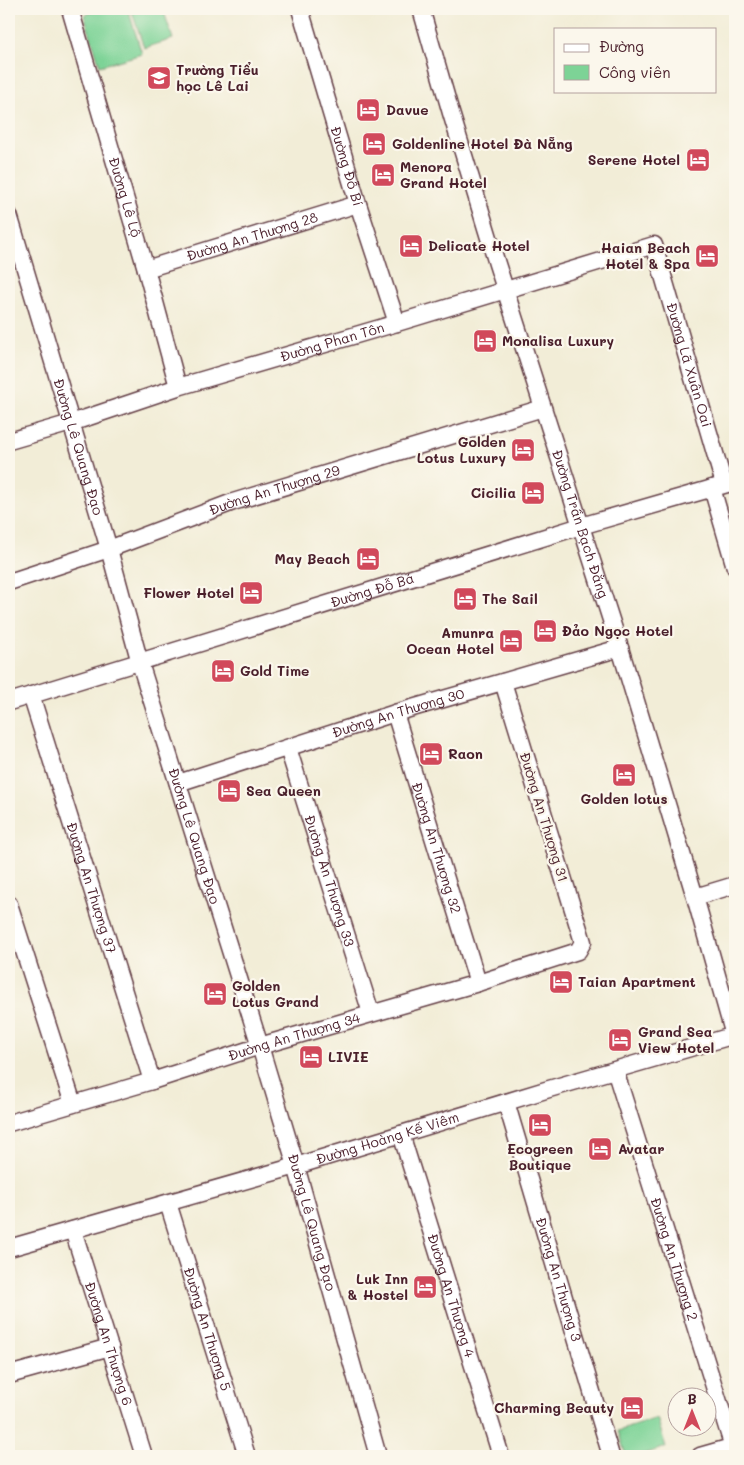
<svg xmlns="http://www.w3.org/2000/svg" width="744" height="1465" font-family="Mali,sans-serif">
  <rect width="100%" height="100%" fill="#fbf7ec"/>
  <filter id="ink" filterUnits="userSpaceOnUse"><feTurbulence type="fractalNoise" baseFrequency=".02" numOctaves="2"/><feDisplacementMap in="SourceGraphic" scale="10" xChannelSelector="R" yChannelSelector="G"/><feConvolveMatrix kernelMatrix="1 2 1 2 8 2 1 2 1" color-interpolation-filters="sRGB"/></filter>
  <filter id="wash" filterUnits="userSpaceOnUse"><feTurbulence type="fractalNoise" baseFrequency=".0096" numOctaves="4" result="noise"/><feDisplacementMap in="SourceGraphic" scale="20" xChannelSelector="R" yChannelSelector="G"/><feGaussianBlur stdDeviation="1.12" result="paint"/><feColorMatrix in="noise" values="0 0 0 0 0 0 0 0 0 0 0 0 0 0 0 0 0 1.4 0 .05"/><feComposite in="paint" operator="in"/></filter>
  <g filter="url(#wash)">
    <rect width="100%" height="100%" fill="#f2edd7"/>
    <g fill="#7dd396" stroke="#647960">
      <path d="M 103,9 L 128,9 L 142,54 L 100,66 L 84,15 Z"/>
      <path d="M 131,9 L 163,9 L 173,39 L 144,48 Z"/>
      <path d="M 657,1418 L 666,1447 L 637,1456 L 626,1456 L 618,1431 Z"/>
    </g>
  </g>
  <g filter="url(#ink)">
    <g fill="none" stroke-linecap="round" stroke-linejoin="round">
      <defs>
        <g id="minor">
          <path id="s1" d="M 70,9 L 146,269 L 178,387"/>
          <path id="s2" d="M 300,9 L 358,204 L 397,323"/>
          <path id="s3" d="M 421,9 L 451,113 L 497,264 L 620,648 L 695,897 L 735,1039"/>
          <path id="s4" d="M 9,215 L 109,549 L 140,663 L 260,1046 L 296,1166 L 378,1456"/>
          <path id="s5" d="M 146,269 L 358,204"/>
          <path id="s6" d="M 9,441 L 71,423 L 178,387 L 397,323 L 654,245 L 724,484"/>
          <path d="M 712,488 L 735,567"/>
          <path id="s7" d="M 9,582 L 109,549 L 233,502 L 543,408"/>
          <path id="s8" d="M 31,695 L 152,1081"/>
          <path id="s9" d="M 9,702 L 581,526 L 734,482"/>
          <path id="s10" d="M 395,713 L 478,983"/>
          <path id="s11" d="M 288,748 L 371,1013"/>
          <path id="s12" d="M 178,783 L 395,713 L 620,648"/>
          <path d="M 695,897 L 735,885"/>
          <path d="M 9,904 L 73,1104"/>
          <path id="s13" d="M 615,1070 L 733,1447"/>
          <path id="s14" d="M 506,1102 L 611,1456"/>
          <path id="s15" d="M 9,1123 L 152,1081 L 260,1046 L 478,983 L 578,951 L 583,942 L 503,682"/>
          <path id="s16" d="M 401,1134 L 501,1456"/>
          <path id="s17" d="M 168,1203 L 247,1456"/>
          <path id="s18" d="M 73,1230 L 144,1456"/>
          <path id="s19" d="M 9,1248 L 296,1166 L 549,1089 L 735,1035"/>
          <path d="M 9,1375 L 110,1347"/>
          <path d="M 700,1456 L 735,1446"/>
        </g>
      </defs>
      <use href="#minor" stroke="#633e45" stroke-width="19"/>
      <use href="#minor" stroke="#fff" stroke-width="16"/>
    </g>
  </g>
  <defs>
    <symbol id="school-square" viewBox="-11 -11 22 22"><rect x="-9" y="-9" width="18" height="18" rx="4" fill="#d1495b" stroke="#fbf7ec"/><path d="M0-5L7-2L0 1L-7-2ZM-4 1L0 2.5L4 1V4Q0 6-4 4Z" fill="#fff"/></symbol>
    <symbol id="hotel-square" viewBox="-11 -11 22 22"><rect x="-9" y="-9" width="18" height="18" rx="4" fill="#d1495b" stroke="#fbf7ec"/><path d="M-6-4.5h1.5V1H6V5H4.5V3h-9V5H-6ZM-4 0a1.8 1.8 0 1 1 3.6 0ZM.5 0V-2.5h3Q6-2.5 6 0Z" fill="#fff"/></symbol>
  </defs>
  <g fill-rule="evenodd">
    <use href="#school-square" x="145" y="64" width="28" height="28"/>
    <use href="#hotel-square" x="354" y="96" width="28" height="28"/>
    <use href="#hotel-square" x="360" y="130" width="28" height="28"/>
    <use href="#hotel-square" x="684" y="146" width="28" height="28"/>
    <use href="#hotel-square" x="369" y="161" width="28" height="28"/>
    <use href="#hotel-square" x="397" y="232" width="28" height="28"/>
    <use href="#hotel-square" x="693" y="242" width="28" height="28"/>
    <use href="#hotel-square" x="471" y="327" width="28" height="28"/>
    <use href="#hotel-square" x="509" y="436" width="28" height="28"/>
    <use href="#hotel-square" x="519" y="479" width="28" height="28"/>
    <use href="#hotel-square" x="354" y="545" width="28" height="28"/>
    <use href="#hotel-square" x="237" y="579" width="28" height="28"/>
    <use href="#hotel-square" x="451" y="585" width="28" height="28"/>
    <use href="#hotel-square" x="531" y="617" width="28" height="28"/>
    <use href="#hotel-square" x="497" y="627" width="28" height="28"/>
    <use href="#hotel-square" x="209" y="657" width="28" height="28"/>
    <use href="#hotel-square" x="417" y="740" width="28" height="28"/>
    <use href="#hotel-square" x="610" y="761" width="28" height="28"/>
    <use href="#hotel-square" x="215" y="777" width="28" height="28"/>
    <use href="#hotel-square" x="547" y="968" width="28" height="28"/>
    <use href="#hotel-square" x="201" y="980" width="28" height="28"/>
    <use href="#hotel-square" x="606" y="1026" width="28" height="28"/>
    <use href="#hotel-square" x="297" y="1043" width="28" height="28"/>
    <use href="#hotel-square" x="526" y="1111" width="28" height="28"/>
    <use href="#hotel-square" x="586" y="1135" width="28" height="28"/>
    <use href="#hotel-square" x="411" y="1273" width="28" height="28"/>
    <use href="#hotel-square" x="618" y="1394" width="28" height="28"/>
  </g>
  <g text-anchor="middle" stroke-width="4.5" stroke-linejoin="round" paint-order="stroke">
    <g font-size="14" font-weight="bold" fill="#4a1f2b" stroke="#fbf7ec" text-anchor="start">
      <text x="176" y="75">Trường Tiểu<tspan x="176" dy="16">học Lê Lai</tspan></text>
      <text x="386" y="115">Davue</text>
      <text x="392" y="149">Goldenline Hotel Đà Nẵng</text>
      <text x="680" y="165" text-anchor="end">Serene Hotel</text>
      <text x="400" y="172">Menora<tspan x="400" dy="16">Grand Hotel</tspan></text>
      <text x="428" y="251">Delicate Hotel</text>
      <text x="690" y="253" text-anchor="end">Haian Beach<tspan x="690" dy="16">Hotel &amp; Spa</tspan></text>
      <text x="502" y="346">Monalisa Luxury</text>
      <text x="506" y="447" text-anchor="end">Golden<tspan x="506" dy="16">Lotus Luxury</tspan></text>
      <text x="516" y="498" text-anchor="end">Cicilia</text>
      <text x="350" y="564" text-anchor="end">May Beach</text>
      <text x="234" y="598" text-anchor="end">Flower Hotel</text>
      <text x="482" y="604">The Sail</text>
      <text x="562" y="636">Đảo Ngọc Hotel</text>
      <text x="494" y="638" text-anchor="end">Amunra<tspan x="494" dy="16">Ocean Hotel</tspan></text>
      <text x="240" y="676">Gold Time</text>
      <text x="448" y="759">Raon</text>
      <text x="246" y="796">Sea Queen</text>
      <text x="624" y="804" text-anchor="middle">Golden lotus</text>
      <text x="578" y="987">Taian Apartment</text>
      <text x="232" y="991">Golden<tspan x="232" dy="16">Lotus Grand</tspan></text>
      <text x="638" y="1037">Grand Sea<tspan x="638" dy="16">View Hotel</tspan></text>
      <text x="328" y="1062">LIVIE</text>
      <text x="540" y="1154" text-anchor="middle">Ecogreen<tspan x="540" dy="16">Boutique</tspan></text>
      <text x="618" y="1154">Avatar</text>
      <text x="408" y="1284" text-anchor="end">Luk Inn<tspan x="408" dy="16">&amp; Hostel</tspan></text>
      <text x="614" y="1413" text-anchor="end">Charming Beauty</text>
    </g>
    <g font-size="14" fill="#4a1f2b" stroke="#fbf7ec">
      <text dy="5" stroke="none"><textPath href="#s2" startOffset="164">Đường Đỗ Bí</textPath></text>
      <text dy="5" stroke="none"><textPath href="#s1" startOffset="196">Đường Lê Lộ</textPath></text>
      <text dy="5" stroke="none"><textPath href="#s5" startOffset="111">Đường An Thượng 28</textPath></text>
      <text dy="5" stroke="none"><textPath href="#s6" startOffset="338">Đường Phan Tôn</textPath></text>
      <text dy="5" stroke="none"><textPath href="#s6" startOffset="799">Đường Lã Xuân Oai</textPath></text>
      <text dy="5" stroke="none"><textPath href="#s4" startOffset="242">Đường Lê Quang Đạo</textPath></text>
      <text dy="5" stroke="none"><textPath href="#s7" startOffset="281">Đường An Thượng 29</textPath></text>
      <text dy="5" stroke="none"><textPath href="#s3" startOffset="539">Đường Trần Bạch Đằng</textPath></text>
      <text dy="5" stroke="none"><textPath href="#s9" startOffset="380">Đường Đỗ Bá</textPath></text>
      <text dy="5" stroke="none"><textPath href="#s12" startOffset="231">Đường An Thượng 30</textPath></text>
      <text transform="translate(544 817) rotate(73)" y="5">Đường An Thượng 31</text>
      <text dy="5" stroke="none"><textPath href="#s4" startOffset="648">Đường Lê Quang Đạo</textPath></text>
      <text dy="5" stroke="none"><textPath href="#s10" startOffset="141">Đường An Thượng 32</textPath></text>
      <text dy="5" stroke="none"><textPath href="#s11" startOffset="139">Đường An Thượng 33</textPath></text>
      <text dy="5" stroke="none"><textPath href="#s8" startOffset="202">Đường An Thượng 37</textPath></text>
      <text dy="5" stroke="none"><textPath href="#s15" startOffset="298">Đường An Thượng 34</textPath></text>
      <text dy="5" stroke="none"><textPath href="#s19" startOffset="394">Đường Hoàng Kế Viêm</textPath></text>
      <text dy="5" stroke="none"><textPath href="#s4" startOffset="1052">Đường Lê Quang Đạo</textPath></text>
      <text dy="5" stroke="none"><textPath href="#s13" startOffset="198">Đường An Thượng 2</textPath></text>
      <text dy="5" stroke="none"><textPath href="#s14" startOffset="185">Đường An Thượng 3</textPath></text>
      <text dy="5" stroke="none"><textPath href="#s16" startOffset="169">Đường An Thượng 4</textPath></text>
      <text dy="5" stroke="none"><textPath href="#s17" startOffset="132">Đường An Thượng 5</textPath></text>
      <text dy="5" stroke="none"><textPath href="#s18" startOffset="119">Đường An Thượng 6</textPath></text>
    </g>
  </g>
  <rect width="744" height="1465" fill="none" stroke="#fbf7ec" stroke-width="30"/>
  <rect x="554" y="28" width="162" height="65" fill="#fbf7ec" stroke="#b4a19f"/>
  <rect x="564" y="44" width="25" height="8" fill="#ffffff" stroke="#b4a19f"/>
  <text x="599" y="52" font-size="15" fill="#4a1f2b">Đường</text>
  <rect x="564" y="65" width="25" height="15" fill="#7dd396" stroke="#b4a19f"/>
  <text x="599" y="78" font-size="15" fill="#4a1f2b">Công viên</text>
  <g transform="translate(692 1412)"><circle r="24" fill="#fbf7ec" stroke="#b4a19f"/>
  <path d="M0-4L9 19L0 12L-9 19Z" fill="#d1495b"/>
  <text y="-8" font-size="14" font-weight="bold" text-anchor="middle" fill="#4a1f2b">B</text>
  </g>
</svg>
